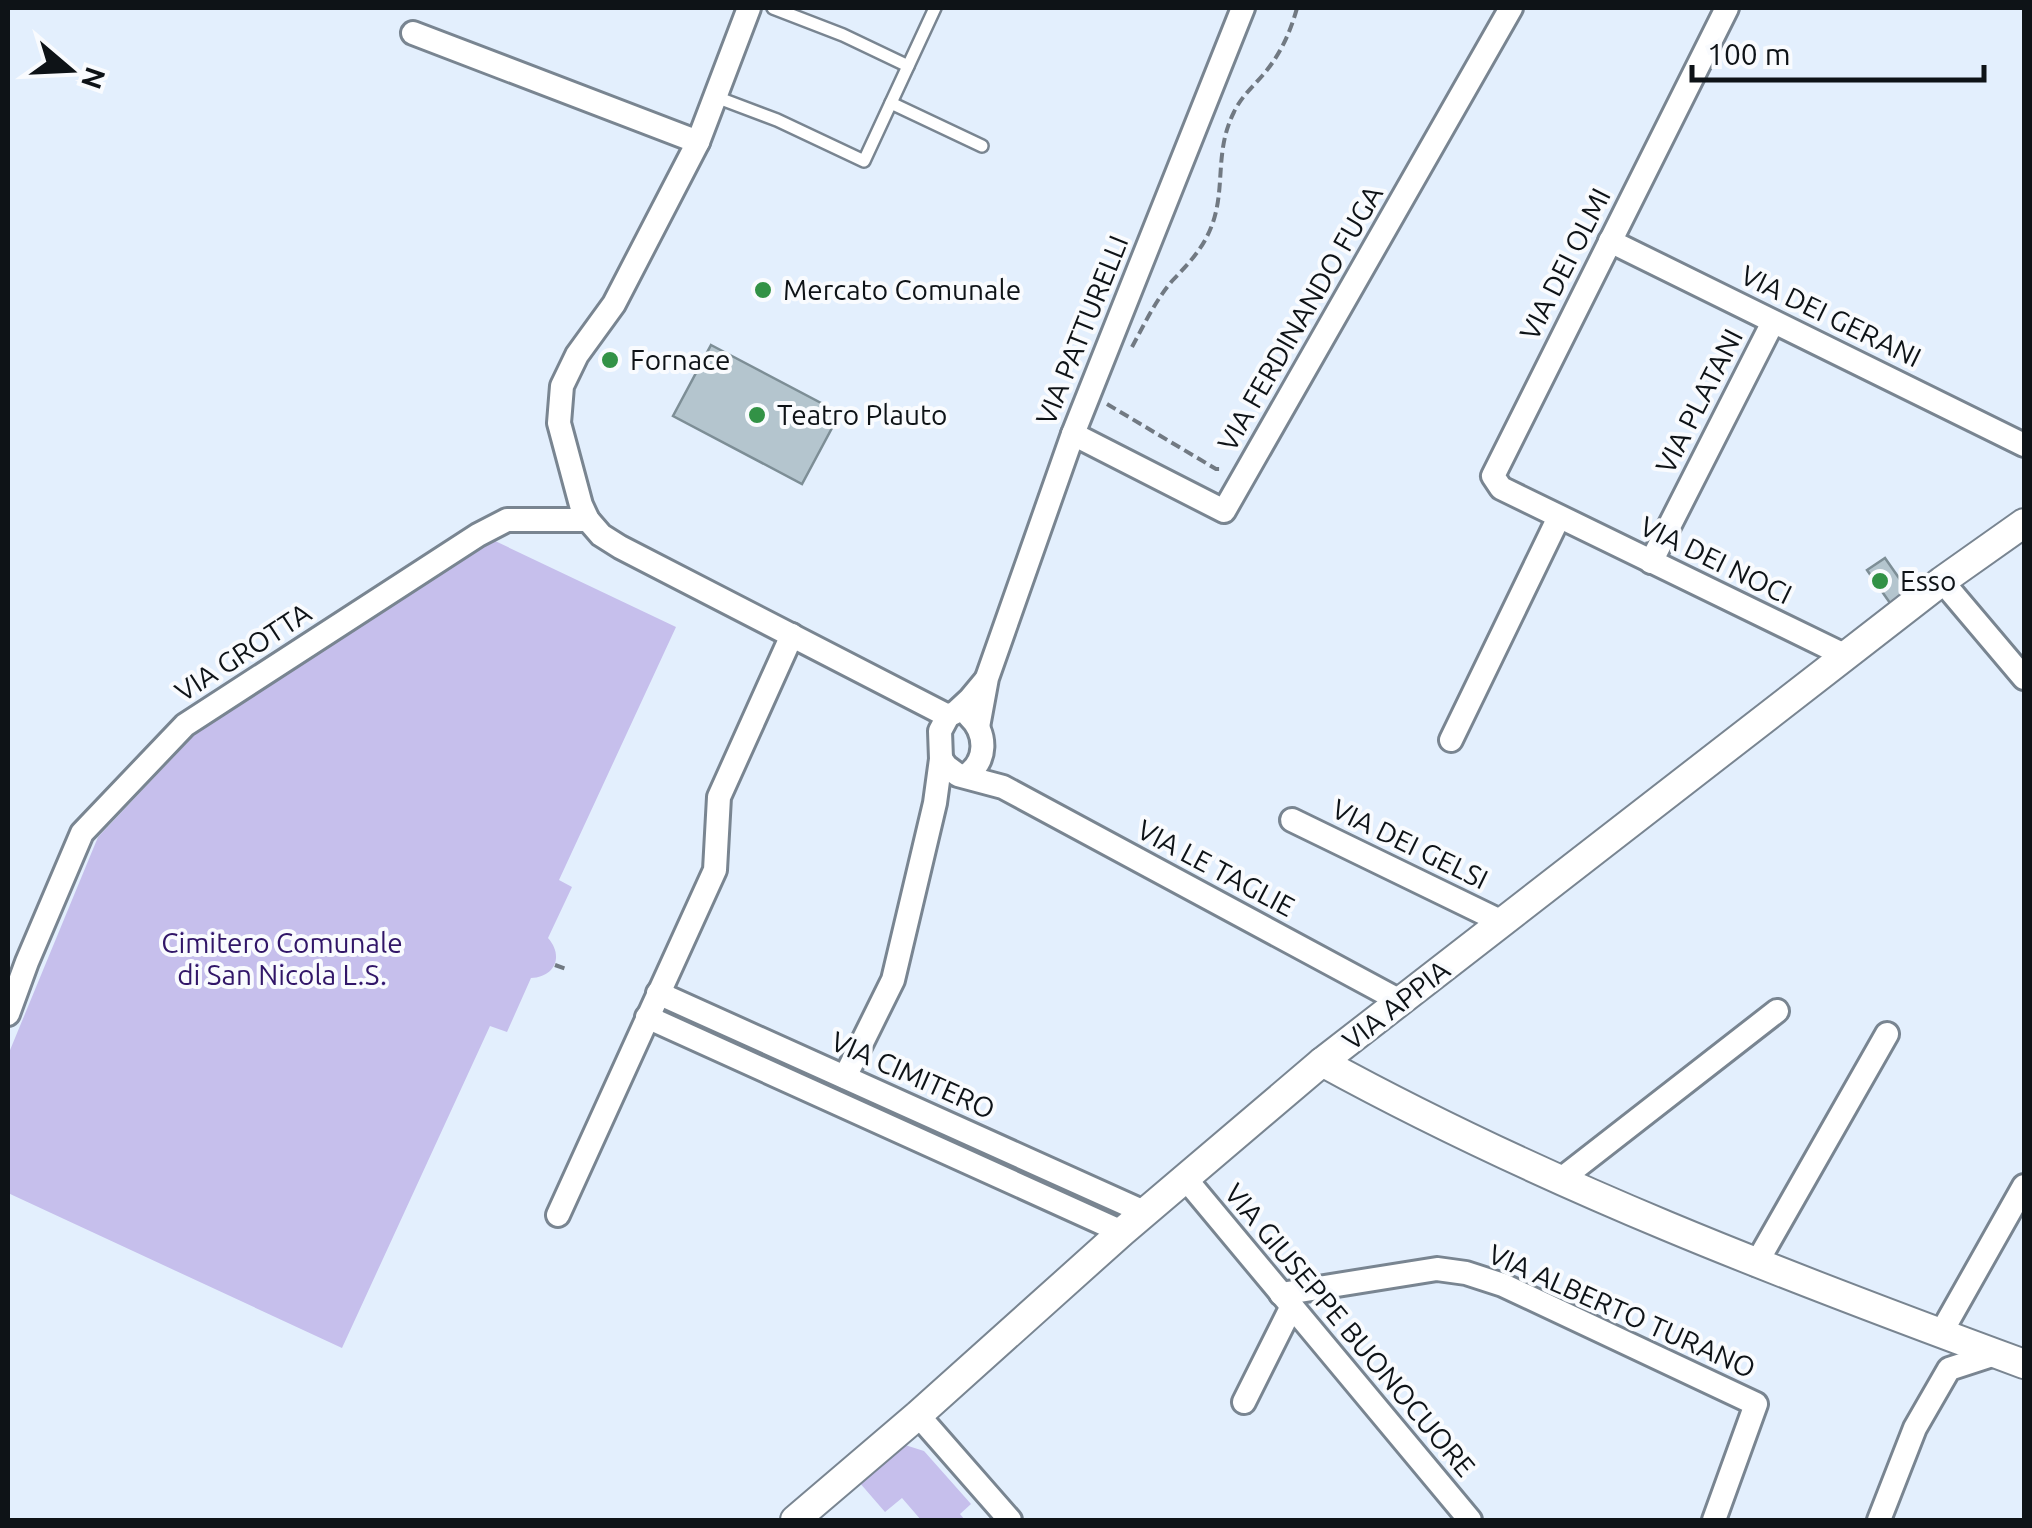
<svg xmlns="http://www.w3.org/2000/svg" width="2032" height="1528" font-family="Ubuntu,sans-serif">
  <rect width="100%" height="100%" fill="#e3effd"/>
  <g fill="#c6bfec">
    <path d="M 493,540 L 676,627 L 559,880 L 572,887 L 548,938 C 564,956 555,977 531,978 L 507,1032 L 490,1026 L 342,1348 L 8,1193 L 8,1055 L 98,837 L 200,729 Z"/>
    <path d="M 902,1444 L 924,1451 L 971,1504 L 960,1514 L 965,1520 L 921,1520 L 902,1498 L 885,1512 L 859,1482 Z"/>
  </g>
  <g fill="#b4c5ce" stroke="#7d8e96" stroke-width="2.5">
    <path d="M 711,345 L 840,413 L 802,484 L 673,416 Z"/>
    <path d="M 1885,558 L 1908,591 L 1890,603 L 1867,570 Z"/>
  </g>
  <g fill="none" stroke-linecap="round" stroke-linejoin="round">
    <defs>
      <g id="service">
        <path d="M 773,8 L 843,35 L 908,66"/>
        <path d="M 716,97 L 777,120 L 864,161 L 935,8"/>
        <path d="M 891,103 L 982,146"/>
      </g>
      <g id="minor">
        <path d="M 749,8 L 698,142 L 614,304 L 577,355 L 562,386 L 559,423 L 581,505 L 588,520 L 601,535 L 620,547 L 948,716"/>
        <path d="M 1727,8 L 1493,476 L 1501,488 L 1846,656"/>
        <path d="M 413,33 L 698,142"/>
        <path d="M 1610,241 L 2024,445"/>
        <path d="M 1073,434 L 1224,511 L 1511,8"/>
        <path d="M 1651,562 L 1773,322"/>
        <path d="M 1942,581 L 2024,678"/>
        <path d="M 978,727 L 987,678 L 1073,434 L 1243,8"/>
        <path d="M 1451,740 L 1559,517"/>
        <path d="M 941,759 L 946,766 L 958,775 L 1003,787 L 1400,1001"/>
        <path d="M 965,776 C 988,762 987,733 969,716"/>
        <path d="M 1292,820 L 1502,922"/>
        <path d="M 658,993 L 1144,1212"/>
        <path d="M 8,1014 L 27,962 L 82,833 L 185,725 L 478,535 L 507,520 L 588,520"/>
        <path d="M 647,1017 L 1122,1232"/>
        <path d="M 845,1077 L 893,980 L 935,803 L 941,759 L 940,731 L 948,716 L 956,712 L 970,699 L 985,681"/>
        <path d="M 1185,1178 L 1470,1520"/>
        <path d="M 1560,1180 L 1777,1011"/>
        <path d="M 558,1215 L 715,870 L 719,797 L 792,635"/>
        <path d="M 1756,1264 L 1887,1034"/>
        <path d="M 1281,1294 L 1437,1269 L 1466,1273 L 1503,1285 L 1756,1404 L 1714,1520"/>
        <path d="M 1941,1333 L 2024,1186"/>
        <path d="M 1244,1402 L 1292,1306"/>
        <path d="M 918,1415 L 1010,1520"/>
        <path d="M 1879,1520 L 1915,1428 L 1949,1369 L 1995,1354"/>
      </g>
      <g id="tertiary">
        <path d="M 1322,1062 C 1546,1185 1785,1276 2024,1364"/>
        <path d="M 795,1520 L 918,1415 L 1122,1232 L 1322,1062 L 1942,581 L 2024,523"/>
      </g>
    </defs>
    <use href="#service" stroke="#798591" stroke-width="16"/>
    <use href="#minor" stroke="#798591" stroke-width="28"/>
    <use href="#tertiary" stroke="#798591" stroke-width="32"/>
    <g stroke="#717982" stroke-width="4" stroke-dasharray="10 5" stroke-linecap="butt">
      <path d="M 1132,347 C 1144,325 1155,301 1172,281 C 1189,263 1203,249 1212,225 C 1226,187 1214,152 1234,112 C 1242,95 1256,84 1267,70 C 1282,51 1291,30 1297,8"/>
      <path d="M 1107,404 L 1216,469 L 1224,469"/>
      <path d="M 555,965 L 566,969"/>
    </g>
    <use href="#service" stroke="#fff" stroke-width="11"/>
    <use href="#minor" stroke="#fff" stroke-width="22"/>
    <use href="#tertiary" stroke="#fff" stroke-width="28"/>
  </g>
  <g fill="#329246" stroke="#f9fbfe" stroke-width="4">
    <circle cx="763" cy="290" r="10"/>
    <circle cx="610" cy="360" r="10"/>
    <circle cx="757" cy="415" r="10"/>
    <circle cx="1880" cy="581" r="10"/>
  </g>
  <g text-anchor="middle" stroke-width="8" stroke-linejoin="round" paint-order="stroke">
    <g font-size="28" fill="#0e1317" stroke="#f9fbfe">
      <text transform="translate(1565 264) rotate(-63)" y="10">VIA DEI OLMI</text>
      <text transform="translate(1831 316) rotate(26)" y="10">VIA DEI GERANI</text>
      <text transform="translate(1300 318) rotate(-60)" y="10">VIA FERDINANDO FUGA</text>
      <text transform="translate(1082 330) rotate(-68)" y="10">VIA PATTURELLI</text>
      <text transform="translate(1699 401) rotate(-63)" y="10">VIA PLATANI</text>
      <text transform="translate(1716 560) rotate(26)" y="10">VIA DEI NOCI</text>
      <text transform="translate(243 652) rotate(-33)" y="10">VIA GROTTA</text>
      <text transform="translate(1410 844) rotate(26)" y="10">VIA DEI GELSI</text>
      <text transform="translate(1216 868) rotate(28)" y="10">VIA LE TAGLIE</text>
      <text transform="translate(1396 1005) rotate(-38)" y="10">VIA APPIA</text>
      <text transform="translate(913 1075) rotate(24)" y="10">VIA CIMITERO</text>
      <text transform="translate(1622 1311) rotate(24)" y="10">VIA ALBERTO TURANO</text>
      <text transform="translate(1350 1330) rotate(50)" y="10">VIA GIUSEPPE BUONOCUORE</text>
    </g>
    <g font-size="28" fill="#0e1317" stroke="#f9fbfe" text-anchor="start">
      <text x="783" y="300">Mercato Comunale</text>
      <text x="630" y="370">Fornace</text>
      <text x="777" y="425">Teatro Plauto</text>
      <text x="1900" y="591">Esso</text>
    </g>
    <g font-size="28" fill="#311668" stroke="#f9fbfe">
      <text x="282" y="953">Cimitero Comunale<tspan x="282" dy="32">di San Nicola L.S.</tspan></text>
    </g>
  </g>
  <rect width="2032" height="1528" fill="none" stroke="#0e1317" stroke-width="20"/>
  <g transform="translate(70 70) rotate(109)" stroke="#f9fbfe" stroke-width="8" paint-order="stroke">
  <path d="M0-8L18 38L0 25L-18 38Z" fill="#0e1317"/>
  <text y="-15" font-size="28" font-weight="bold" text-anchor="middle" fill="#0e1317">N</text>
  </g>
  <path d="M1692 65v15h292v-15" fill="none" stroke="#0e1317" stroke-width="5"/>
  <text x="1707" y="65" font-size="30" fill="#0e1317" stroke="#f9fbfe" stroke-width="8" paint-order="stroke">100 m</text>
</svg>
